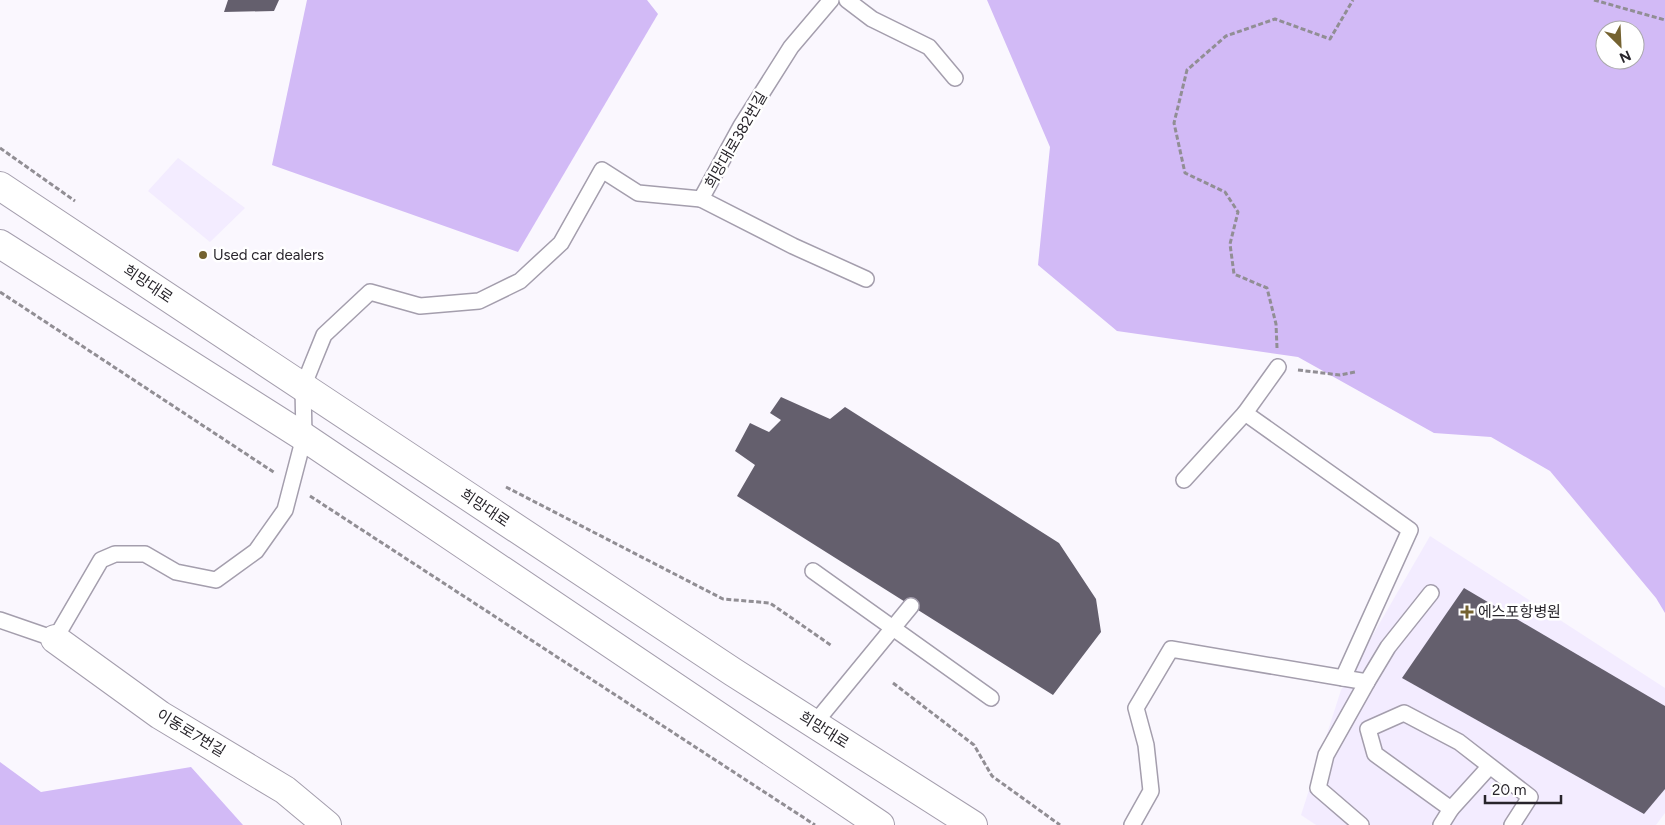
<svg xmlns="http://www.w3.org/2000/svg" width="1665" height="825" font-family="Figtree,'Noto Sans KR',sans-serif">
  <rect width="100%" height="100%" fill="#faf7fe"/>
  <g fill="#f3ecff">
    <path d="M 178,158 L 245,208 L 210,242 L 148,191 Z"/>
    <path d="M 1430,536 L 1665,688 L 1665,813 L 1656,825 L 1316,825 L 1301,815 L 1341,690 Z"/>
  </g>
  <g fill="#d2baf6" fill-rule="evenodd">
    <path d="M 307,0 L 647,0 L 658,14 L 518,252 L 272,165 Z"/>
    <path d="M 987,0 L 1665,0 L 1665,613 L 1656,598 L 1550,471 L 1491,437 L 1434,433 L 1298,357 L 1117,331 L 1038,265 L 1050,147 ZM 1605,30 L 1635,30 L 1635,60 L 1605,60 Z"/>
    <path d="M 0,762 L 41,792 L 191,767 L 243,825 L 0,825 Z"/>
  </g>
  <g fill="#645f6d">
    <path d="M 228,0 L 279,0 L 274,11 L 224,12 Z"/>
    <path d="M 781,397 L 830,419 L 845,407 L 1059,543 L 1096,599 L 1101,632 L 1053,695 L 737,496 L 755,465 L 735,451 L 750,423 L 769,432 L 781,420 L 770,413 Z"/>
    <path d="M 1464,588 L 1665,706 L 1665,789 L 1644,814 L 1402,678 Z"/>
  </g>
  <g fill="none" stroke-linecap="round" stroke-linejoin="round">
    <defs>
      <g id="service">
        <path d="M 847,0 L 872,19 L 929,47 L 955,78"/>
        <path d="M 701,199 L 793,246 L 866,279"/>
        <path d="M 1245,413 L 1278,367"/>
        <path d="M 1184,480 L 1245,413 L 1410,530 L 1343,678"/>
        <path d="M 813,571 L 991,698"/>
        <path d="M 0,620 L 55,639 L 101,560 L 115,554 L 145,554 L 176,572 L 216,580 L 256,551 L 285,510 L 304,437 L 303,387 L 313,362 L 324,335 L 370,292 L 420,306 L 479,301 L 520,281 L 561,243 L 602,170 L 638,193 L 701,199 L 741,126 L 791,47 L 831,0"/>
        <path d="M 814,724 L 911,606"/>
        <path d="M 1490,766 L 1451,809 L 1375,754 L 1368,729 L 1404,713 L 1459,742 L 1530,797 L 1512,825"/>
        <path d="M 1132,825 L 1151,791 L 1146,745 L 1136,708 L 1171,649 L 1367,682"/>
        <path d="M 1361,825 L 1318,788 L 1326,755 L 1367,682 L 1388,647 L 1431,593"/>
        <path d="M 1441,825 L 1451,809"/>
      </g>
      <path id="minor" d="M 55,639 L 160,715 L 285,790 L 327,825"/>
      <g id="primary">
        <path d="M 0,186 L 733,672 L 973,825"/>
        <path d="M 0,244 L 304,437 L 880,825"/>
      </g>
    </defs>
    <use href="#service" stroke="#a49ead" stroke-width="18"/>
    <use href="#minor" stroke="#a49ead" stroke-width="30"/>
    <use href="#primary" stroke="#a49ead" stroke-width="30"/>
    <g stroke="#918e94" stroke-width="3" stroke-dasharray="5 2.5" stroke-linecap="butt">
      <path d="M 1594,0 L 1665,20"/>
      <path d="M 0,148 L 75,201"/>
      <path d="M 0,292 L 275,473"/>
      <path d="M 1277,348 L 1276,324 L 1267,288 L 1234,274 L 1230,244 L 1238,212 L 1225,192 L 1185,173 L 1174,123 L 1187,70 L 1226,36 L 1275,19 L 1330,39 L 1353,0"/>
      <path d="M 1298,370 L 1340,375 L 1355,372"/>
      <path d="M 506,487 L 723,599 L 770,603 L 832,646"/>
      <path d="M 310,496 L 815,825"/>
      <path d="M 893,683 L 974,745 L 992,776 L 1060,825"/>
    </g>
    <use href="#service" stroke="#fff" stroke-width="15"/>
    <use href="#minor" stroke="#fff" stroke-width="28"/>
    <use href="#primary" stroke="#fff" stroke-width="28"/>
  </g>
  <g fill="#746230" stroke="#fff" stroke-width="2">
    <circle cx="203" cy="255" r="5"/>
    <path d="M1464.5 604.5h5v5h5v5h-5v5h-5v-5h-5v-5h5z"/>
  </g>
  <g text-anchor="middle" stroke-width="5" stroke-linejoin="round" paint-order="stroke">
    <g font-size="15" fill="#28252b" stroke="#fff">
      <text transform="translate(736 140) rotate(-60)" y="5">희망대로382번길</text>
      <text transform="translate(148 284) rotate(34)" y="5">희망대로</text>
      <text transform="translate(485 508) rotate(34)" y="5">희망대로</text>
      <text transform="translate(824 730) rotate(32)" y="5">희망대로</text>
      <text transform="translate(191 733) rotate(31)" y="5">이동로7번길</text>
    </g>
    <g font-size="15" fill="#28252b" stroke="#fff" text-anchor="start">
      <text x="213" y="260">Used car dealers</text>
      <text x="1478" y="617">에스포항병원</text>
    </g>
  </g>
  <g transform="translate(1620 45) rotate(156)"><circle r="24" fill="#ffffff" stroke="#a9a8aa"/>
  <path d="M0-4L9 19L0 12L-9 19Z" fill="#746230"/>
  <text y="-8" font-size="14" font-weight="bold" text-anchor="middle" fill="#28252b">N</text>
  </g>
  <path d="M1485 795v8h76v-8" fill="none" stroke="#28252b" stroke-width="2.5"/>
  <text x="1492" y="795" font-size="15" fill="#28252b" stroke="#ffffff" stroke-width="4" paint-order="stroke">20 m</text>
</svg>
